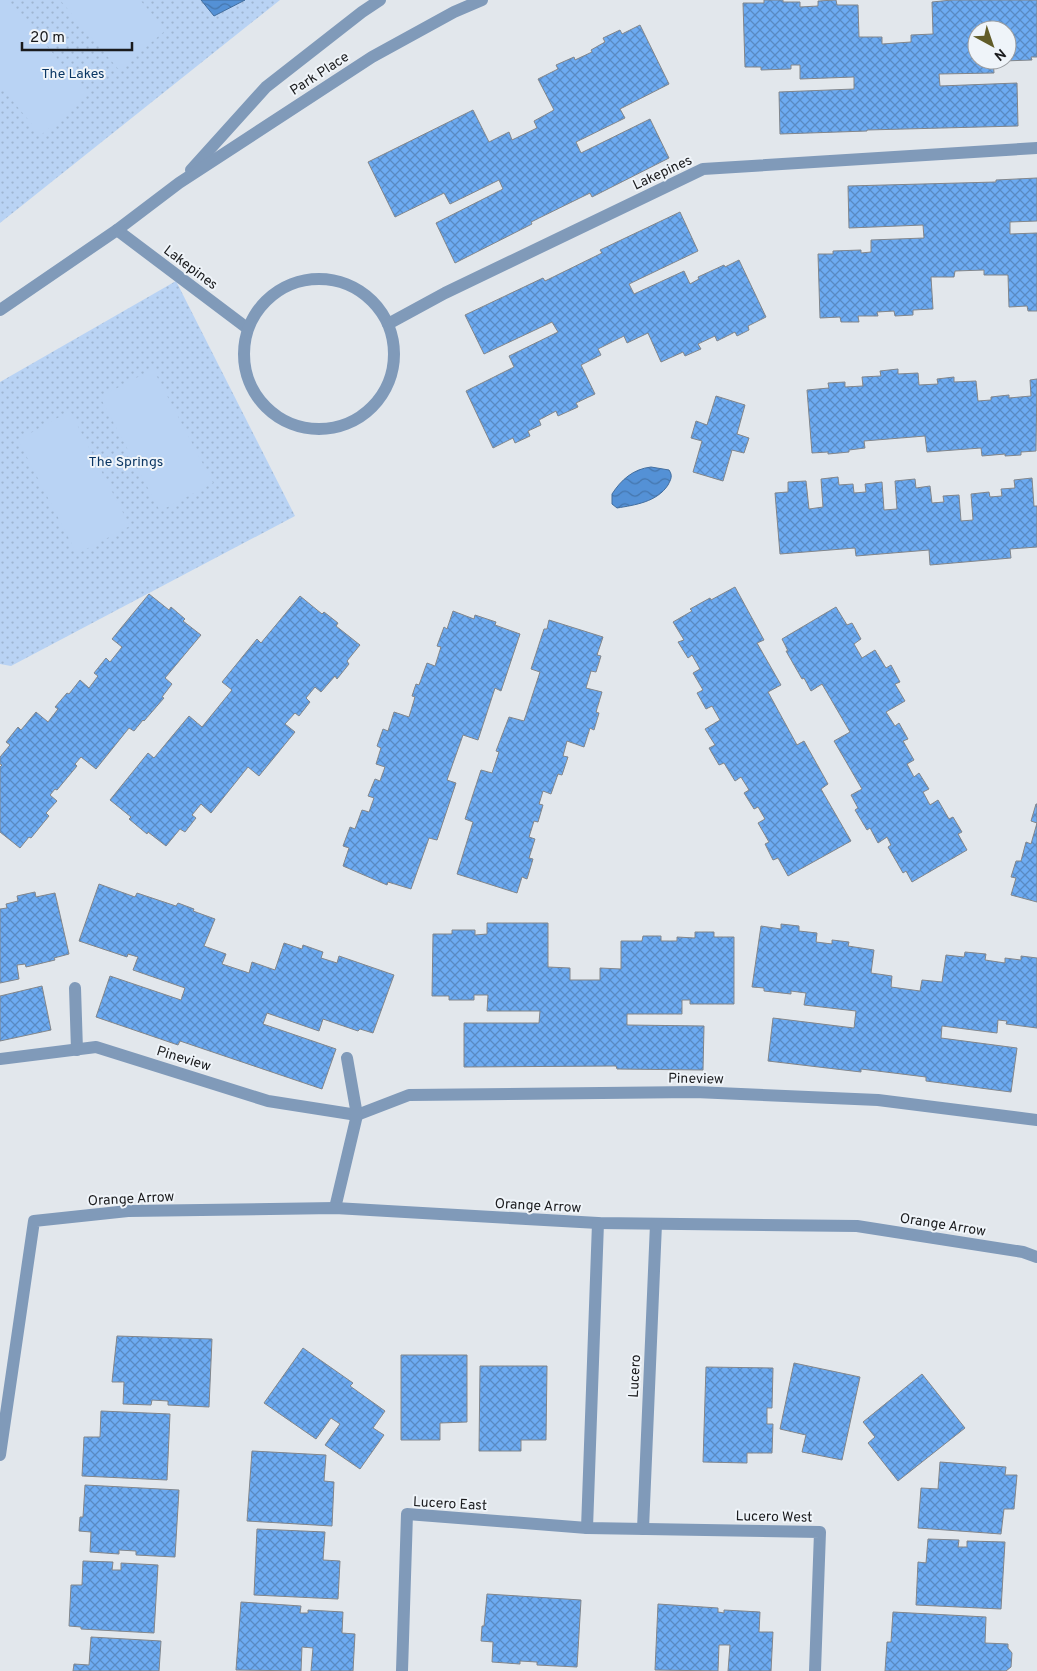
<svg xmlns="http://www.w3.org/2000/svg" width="1037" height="1671" font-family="Overpass,sans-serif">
  <defs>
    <pattern id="green-dots" width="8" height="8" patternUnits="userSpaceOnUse" patternTransform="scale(1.25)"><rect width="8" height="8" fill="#b9d3f4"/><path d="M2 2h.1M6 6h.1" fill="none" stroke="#9eb5d1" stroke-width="1.8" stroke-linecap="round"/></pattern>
    <pattern id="water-waves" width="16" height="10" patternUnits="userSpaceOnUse" patternTransform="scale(1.25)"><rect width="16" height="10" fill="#5491d6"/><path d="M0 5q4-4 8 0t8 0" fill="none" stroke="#4576ad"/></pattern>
    <pattern id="building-cross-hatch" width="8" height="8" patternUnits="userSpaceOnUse" patternTransform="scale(1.25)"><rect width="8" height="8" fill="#6dabf2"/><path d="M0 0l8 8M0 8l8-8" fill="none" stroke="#598ac3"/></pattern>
  </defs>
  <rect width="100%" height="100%" fill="#e2e7ec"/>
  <g fill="url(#green-dots)">
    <path d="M 0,0 L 280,0 L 0,223 Z"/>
    <path d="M 176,281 L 295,516 L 11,666 L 0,664 L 0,382 Z"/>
  </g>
  <g fill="#b9d3f4">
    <path d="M 0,0 L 8,0 L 88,95 L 41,135 L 0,86 Z"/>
    <path d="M 60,0 L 140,0 L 166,30 L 119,70 Z"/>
    <path d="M 153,369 L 213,483 L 160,511 L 100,397 Z"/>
    <path d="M 70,411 L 130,526 L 77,554 L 18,440 Z"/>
  </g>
  <g fill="url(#water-waves)" stroke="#436e9e">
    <path d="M 201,0 L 245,0 L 214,16 Z"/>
    <path d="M 651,467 L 669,470 C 673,476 671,479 668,485 C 657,502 635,505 617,508 L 612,504 L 612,494 C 621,480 633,469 651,467 Z"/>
  </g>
  <g fill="url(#building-cross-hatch)" stroke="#82868b">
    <path d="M 764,0 L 783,0 L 783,2 L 800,2 L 800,7 L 818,6 L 818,1 L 836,0 L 837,5 L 858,5 L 859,37 L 882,37 L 882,44 L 911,42 L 911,35 L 933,34 L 932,2 L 952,0 L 1037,0 L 1037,57 L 1031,57 L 1032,60 L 1003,61 L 1007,60 L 1007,30 L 977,30 L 977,60 L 993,60 L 994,73 L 939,74 L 940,86 L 1017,83 L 1018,126 L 867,130 L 867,131 L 780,134 L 779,92 L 854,89 L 854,77 L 800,79 L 800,65 L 791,65 L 791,69 L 761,70 L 761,67 L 745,67 L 743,3 L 764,3 Z"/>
    <path d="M 640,25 L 669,84 L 620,109 L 625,118 L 576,142 L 581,153 L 650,119 L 669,158 L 592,197 L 590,193 L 531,222 L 532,224 L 455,263 L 436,223 L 503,189 L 499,180 L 450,204 L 444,193 L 395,217 L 368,162 L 473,110 L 489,142 L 509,132 L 512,140 L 537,128 L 534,121 L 554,110 L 538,79 L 558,69 L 556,65 L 574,57 L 575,60 L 592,52 L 591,50 L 605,42 L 603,38 L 620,30 L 622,34 Z"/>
    <path d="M 1037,178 L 1037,221 L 1010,222 L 1010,234 L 1037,233 L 1037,311 L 1028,311 L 1027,306 L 1009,307 L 1008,275 L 984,275 L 984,270 L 955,271 L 954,277 L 931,277 L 933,309 L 913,310 L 913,315 L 895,316 L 894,311 L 877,312 L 878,316 L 858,316 L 859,322 L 841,322 L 840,317 L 820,318 L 818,254 L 833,254 L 833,251 L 861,250 L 861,253 L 871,252 L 871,240 L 924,238 L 923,225 L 849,228 L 848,186 L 996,182 L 996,180 Z"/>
    <path d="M 680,212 L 698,251 L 629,284 L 634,294 L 684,271 L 690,284 L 699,279 L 698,277 L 724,265 L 725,267 L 739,260 L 766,317 L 748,326 L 749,330 L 737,336 L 735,332 L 717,341 L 715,336 L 698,344 L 701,349 L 685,356 L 683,352 L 661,362 L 648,333 L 627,343 L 624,336 L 598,349 L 601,355 L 581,365 L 595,394 L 576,403 L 578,407 L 558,416 L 556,411 L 539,420 L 541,425 L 528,431 L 530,436 L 515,443 L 513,438 L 493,448 L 466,391 L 514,367 L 509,356 L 558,332 L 552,322 L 484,354 L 465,315 L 543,278 L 545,281 L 602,253 L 600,250 Z"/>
    <path d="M 898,369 L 898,374 L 918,373 L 919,385 L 938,384 L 937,379 L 954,377 L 954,382 L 976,381 L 978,401 L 991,400 L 991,397 L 1009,395 L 1009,398 L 1031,396 L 1030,380 L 1037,379 L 1036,451 L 1021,452 L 1021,455 L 1005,456 L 1005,454 L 982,456 L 981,448 L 927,452 L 925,436 L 864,441 L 865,448 L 849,450 L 849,452 L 828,454 L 828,452 L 812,453 L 807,390 L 829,388 L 828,383 L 845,382 L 845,387 L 863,386 L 862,377 L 881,376 L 880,371 Z"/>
    <path d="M 716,396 L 745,405 L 737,434 L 749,438 L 744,453 L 732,450 L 723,481 L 693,472 L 702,441 L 691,438 L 696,421 L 707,425 Z"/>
    <path d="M 838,477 L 839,485 L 853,484 L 854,493 L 866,492 L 865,484 L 882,482 L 884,510 L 897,509 L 895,481 L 915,479 L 916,488 L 930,486 L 932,503 L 944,502 L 943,496 L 959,495 L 961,521 L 973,520 L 971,494 L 989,492 L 990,497 L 1002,496 L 1001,489 L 1015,488 L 1014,480 L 1032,478 L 1034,506 L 1037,506 L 1037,547 L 1010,549 L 1011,558 L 930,565 L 929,550 L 856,556 L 855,548 L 780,554 L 775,493 L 788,492 L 788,482 L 806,481 L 809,509 L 823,507 L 821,479 Z"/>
    <path d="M 735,587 L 764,640 L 757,643 L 781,685 L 768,692 L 797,745 L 804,741 L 828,784 L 821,789 L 851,841 L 788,876 L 778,858 L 773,860 L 765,844 L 769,842 L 758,823 L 765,819 L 758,807 L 754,809 L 744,793 L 749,790 L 741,777 L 735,781 L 724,763 L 719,765 L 709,748 L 715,745 L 705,729 L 720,720 L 712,706 L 706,709 L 697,693 L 703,690 L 693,673 L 700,669 L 692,655 L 688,658 L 678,642 L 684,640 L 673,622 L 692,611 L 690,609 L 710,598 L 711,600 Z"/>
    <path d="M 149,594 L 169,610 L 171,607 L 185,619 L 183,621 L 201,635 L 165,678 L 172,684 L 162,697 L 164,698 L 144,721 L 143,720 L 134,731 L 129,728 L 96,769 L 81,757 L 75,764 L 77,766 L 57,790 L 55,789 L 50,795 L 57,801 L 46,813 L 49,816 L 31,838 L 29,837 L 20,848 L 0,832 L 0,767 L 2,765 L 0,764 L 0,757 L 10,745 L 6,742 L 18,727 L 21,730 L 36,712 L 48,722 L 58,709 L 55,707 L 67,693 L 69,694 L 80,680 L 89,688 L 98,676 L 94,673 L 106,658 L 110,662 L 122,647 L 112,639 Z"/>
    <path d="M 300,596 L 322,614 L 324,612 L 338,623 L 336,626 L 360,645 L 347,661 L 349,664 L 337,679 L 335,676 L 321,692 L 315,687 L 306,698 L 310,702 L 299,716 L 295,713 L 285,724 L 295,732 L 259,776 L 248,767 L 211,813 L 201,804 L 192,815 L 196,818 L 185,832 L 180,829 L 166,846 L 148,832 L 147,834 L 129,819 L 131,817 L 110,800 L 148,753 L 154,758 L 189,716 L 202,727 L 232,690 L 222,682 L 257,639 L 261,643 Z"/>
    <path d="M 836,607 L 847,625 L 852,623 L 861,639 L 854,644 L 862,658 L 875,650 L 886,668 L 891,665 L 900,682 L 895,684 L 905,701 L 886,712 L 895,726 L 899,723 L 908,739 L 903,741 L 914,760 L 907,764 L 914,777 L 919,773 L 929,789 L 923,792 L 930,805 L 938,800 L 949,819 L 953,817 L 962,832 L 958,834 L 967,850 L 912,882 L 906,871 L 903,873 L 888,847 L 891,845 L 887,837 L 878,843 L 870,828 L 867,830 L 855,810 L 858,808 L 851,795 L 862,789 L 834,741 L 850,732 L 822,684 L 811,691 L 804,678 L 802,679 L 786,651 L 788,651 L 782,639 Z"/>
    <path d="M 453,611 L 474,619 L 475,615 L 496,622 L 495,625 L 520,634 L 501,691 L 495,688 L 478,740 L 463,735 L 447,780 L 456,783 L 437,840 L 429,838 L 411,889 L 388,882 L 387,885 L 343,866 L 349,848 L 343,846 L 350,827 L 355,829 L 362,810 L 369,812 L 374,798 L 368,796 L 375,779 L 380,781 L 385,767 L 376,764 L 381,748 L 377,746 L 383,729 L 388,731 L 394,712 L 409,717 L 415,697 L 412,696 L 416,684 L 419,685 L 427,663 L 435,666 L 441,647 L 437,646 L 444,627 L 447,629 Z"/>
    <path d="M 549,620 L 603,637 L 597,655 L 601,656 L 596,672 L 591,671 L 586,688 L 602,692 L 596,712 L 599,713 L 594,730 L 590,728 L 584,747 L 567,741 L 563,756 L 568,757 L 562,775 L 558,774 L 551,794 L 543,791 L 539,804 L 543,805 L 538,822 L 534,821 L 529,837 L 535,839 L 529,858 L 533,859 L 527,879 L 522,877 L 517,893 L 457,874 L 473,822 L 465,819 L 481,770 L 492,773 L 499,752 L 496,751 L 509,717 L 524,721 L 540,672 L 531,669 L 544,629 L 547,629 Z"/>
    <path d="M 1036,804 L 1037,804 L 1037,902 L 1011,895 L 1016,878 L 1011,877 L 1016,861 L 1021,861 L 1026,842 L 1031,844 L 1037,823 L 1031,821 Z"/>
    <path d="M 99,884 L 135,897 L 137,893 L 176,906 L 178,903 L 194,909 L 193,911 L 215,919 L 204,946 L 226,954 L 222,964 L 249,973 L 252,962 L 275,970 L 284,943 L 302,949 L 303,945 L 323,952 L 321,958 L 337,963 L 339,956 L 394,975 L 373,1033 L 360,1029 L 358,1031 L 323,1019 L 319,1031 L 267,1013 L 263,1024 L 336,1049 L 322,1089 L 180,1041 L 178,1045 L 96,1017 L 110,976 L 181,1000 L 185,988 L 133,970 L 138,957 L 128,954 L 127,957 L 79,941 Z"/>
    <path d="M 35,892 L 36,897 L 55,893 L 69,954 L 54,958 L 55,960 L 26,967 L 25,964 L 17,965 L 19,979 L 0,983 L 0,909 L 7,908 L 6,904 L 18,901 L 17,896 Z"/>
    <path d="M 487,923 L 548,923 L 548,967 L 570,968 L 570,980 L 600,980 L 600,968 L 621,969 L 621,941 L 642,941 L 643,936 L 661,936 L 661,941 L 677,941 L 677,937 L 695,938 L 695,932 L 714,932 L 714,937 L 734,937 L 734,1004 L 690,1004 L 690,1000 L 682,1000 L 682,1014 L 627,1014 L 627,1025 L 704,1026 L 703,1070 L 617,1069 L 616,1066 L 464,1067 L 464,1023 L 539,1023 L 540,1011 L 487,1011 L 488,995 L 474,995 L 474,1000 L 449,1000 L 449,996 L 432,996 L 433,934 L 452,934 L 452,930 L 475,930 L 475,935 L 487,934 Z"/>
    <path d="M 781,924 L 799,926 L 799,931 L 817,933 L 816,942 L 832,944 L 832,940 L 849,942 L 848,946 L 874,950 L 871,973 L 892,976 L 891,987 L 920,991 L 922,980 L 942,982 L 946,955 L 964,957 L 965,952 L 986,954 L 985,960 L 1005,963 L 1005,958 L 1021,960 L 1021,956 L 1037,958 L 1037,1028 L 1006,1024 L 1007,1021 L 998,1020 L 997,1033 L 942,1026 L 941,1038 L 1017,1048 L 1011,1092 L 926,1081 L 926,1077 L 861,1069 L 861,1072 L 768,1061 L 773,1018 L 854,1028 L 856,1011 L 804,1005 L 806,993 L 791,991 L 791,994 L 764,991 L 764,988 L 752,987 L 761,926 L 781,929 Z"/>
    <path d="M 42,986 L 51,1030 L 0,1041 L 0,996 Z"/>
    <path d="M 117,1336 L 212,1339 L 209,1407 L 168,1405 L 168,1401 L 152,1400 L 151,1405 L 123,1404 L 124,1382 L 112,1382 Z"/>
    <path d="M 303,1348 L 353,1383 L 350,1386 L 385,1411 L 373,1428 L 384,1435 L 360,1469 L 325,1445 L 340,1424 L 331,1418 L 316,1439 L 264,1403 Z"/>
    <path d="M 401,1355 L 467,1355 L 467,1422 L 440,1423 L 440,1440 L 401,1440 Z"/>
    <path d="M 794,1363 L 860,1377 L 842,1460 L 802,1452 L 806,1435 L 780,1429 Z"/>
    <path d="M 480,1366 L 547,1366 L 546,1440 L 521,1440 L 521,1451 L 479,1451 Z"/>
    <path d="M 706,1367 L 773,1368 L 772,1408 L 767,1408 L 767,1424 L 773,1424 L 772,1453 L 747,1453 L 747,1463 L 703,1462 Z"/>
    <path d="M 922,1374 L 965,1428 L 898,1481 L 868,1443 L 875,1437 L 863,1422 Z"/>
    <path d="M 101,1411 L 170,1414 L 167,1480 L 82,1476 L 84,1437 L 100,1437 Z"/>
    <path d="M 252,1451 L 326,1455 L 324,1481 L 334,1482 L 332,1526 L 247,1521 Z"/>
    <path d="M 940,1462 L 1006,1467 L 1005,1475 L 1017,1475 L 1014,1509 L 1004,1509 L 1001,1534 L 918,1528 L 921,1488 L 938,1489 Z"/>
    <path d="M 85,1485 L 179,1490 L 175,1557 L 136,1555 L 136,1551 L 119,1550 L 119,1554 L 90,1552 L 91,1532 L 79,1531 L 80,1517 L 83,1517 Z"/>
    <path d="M 257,1529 L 325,1532 L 323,1560 L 340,1561 L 338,1599 L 254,1595 Z"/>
    <path d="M 928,1539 L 959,1540 L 958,1547 L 967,1547 L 967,1541 L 1005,1542 L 1001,1609 L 916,1605 L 918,1562 L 926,1563 Z"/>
    <path d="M 83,1561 L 113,1562 L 112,1570 L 121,1570 L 121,1563 L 158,1565 L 154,1633 L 81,1629 L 81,1627 L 69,1626 L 71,1585 L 82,1585 Z"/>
    <path d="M 487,1594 L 581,1600 L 577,1667 L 537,1665 L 537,1662 L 520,1661 L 520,1664 L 492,1662 L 493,1642 L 481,1641 L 482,1626 L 484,1626 Z"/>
    <path d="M 241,1602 L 301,1606 L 300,1613 L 308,1613 L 308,1610 L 343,1612 L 342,1633 L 355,1634 L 353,1671 L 311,1671 L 313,1648 L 302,1647 L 301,1671 L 236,1670 Z"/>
    <path d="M 658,1604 L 718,1608 L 718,1612 L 724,1613 L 724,1610 L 760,1612 L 759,1632 L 773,1632 L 771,1671 L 728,1671 L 730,1645 L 719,1645 L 718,1671 L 655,1670 Z"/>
    <path d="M 893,1612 L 986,1617 L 985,1643 L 1008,1644 L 1008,1648 L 1012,1653 L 1011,1667 L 1006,1671 L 885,1671 L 887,1642 L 891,1642 Z"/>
    <path d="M 91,1637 L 161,1641 L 159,1671 L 73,1671 L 74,1664 L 89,1665 Z"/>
  </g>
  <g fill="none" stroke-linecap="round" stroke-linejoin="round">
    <g stroke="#809ab9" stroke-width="12">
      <path d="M 191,170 L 266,87 L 362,12 L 380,0"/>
      <path d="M 117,230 L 247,328"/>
      <circle cx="319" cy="354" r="75"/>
      <path d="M 0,310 L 117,230 L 179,183 L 372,57 L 454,12 L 482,0"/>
      <path d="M 388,324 L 445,293 L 703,169 L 1037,148"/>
      <path d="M 75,988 L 77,1050"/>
      <path d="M 0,1059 L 96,1047 L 268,1101 L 357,1115 L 409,1095 L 695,1092 L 878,1100 L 1037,1120"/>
      <path d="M 335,1208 L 357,1115 L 347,1058"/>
      <path d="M 0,1455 L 34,1221 L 128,1211 L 335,1208 L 598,1223 L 857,1226 L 1023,1252 L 1037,1257"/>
      <path d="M 587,1528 L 598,1223"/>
      <path d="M 643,1529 L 656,1224"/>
      <path d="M 402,1671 L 407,1514 L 587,1528 L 820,1532 L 815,1671"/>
    </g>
  </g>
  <g text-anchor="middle" stroke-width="4" stroke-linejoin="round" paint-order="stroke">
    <g font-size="14" fill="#0b3764" stroke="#eff4f9">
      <text x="73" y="78">The Lakes</text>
      <text x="126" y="466">The Springs</text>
    </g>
    <g font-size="14" fill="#1a1b1d" stroke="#eff4f9">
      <text transform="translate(319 73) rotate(-33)" y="5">Park Place</text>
      <text transform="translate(662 172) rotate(-25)" y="5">Lakepines</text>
      <text transform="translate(191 267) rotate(37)" y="5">Lakepines</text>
      <text transform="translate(184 1058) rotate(17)" y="5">Pineview</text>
      <text transform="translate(696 1078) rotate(1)" y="5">Pineview</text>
      <text transform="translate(131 1198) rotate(-3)" y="5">Orange Arrow</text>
      <text transform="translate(538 1205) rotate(3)" y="5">Orange Arrow</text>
      <text transform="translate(943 1224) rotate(9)" y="5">Orange Arrow</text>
      <text transform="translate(634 1376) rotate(-87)" y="5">Lucero</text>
      <text transform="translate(450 1503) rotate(3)" y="5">Lucero East</text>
      <text transform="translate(774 1516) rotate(1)" y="5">Lucero West</text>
    </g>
  </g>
  <g transform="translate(992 45) rotate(140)"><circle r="24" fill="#eff4f9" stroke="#9a9da1"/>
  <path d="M0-4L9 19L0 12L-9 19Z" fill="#615c28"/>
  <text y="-8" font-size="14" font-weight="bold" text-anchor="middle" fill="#1a1b1d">N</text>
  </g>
  <path d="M22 42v8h110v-8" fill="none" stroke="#1a1b1d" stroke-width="2.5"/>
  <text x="30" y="42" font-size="15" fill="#1a1b1d" stroke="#eff4f9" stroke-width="4" paint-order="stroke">20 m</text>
</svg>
